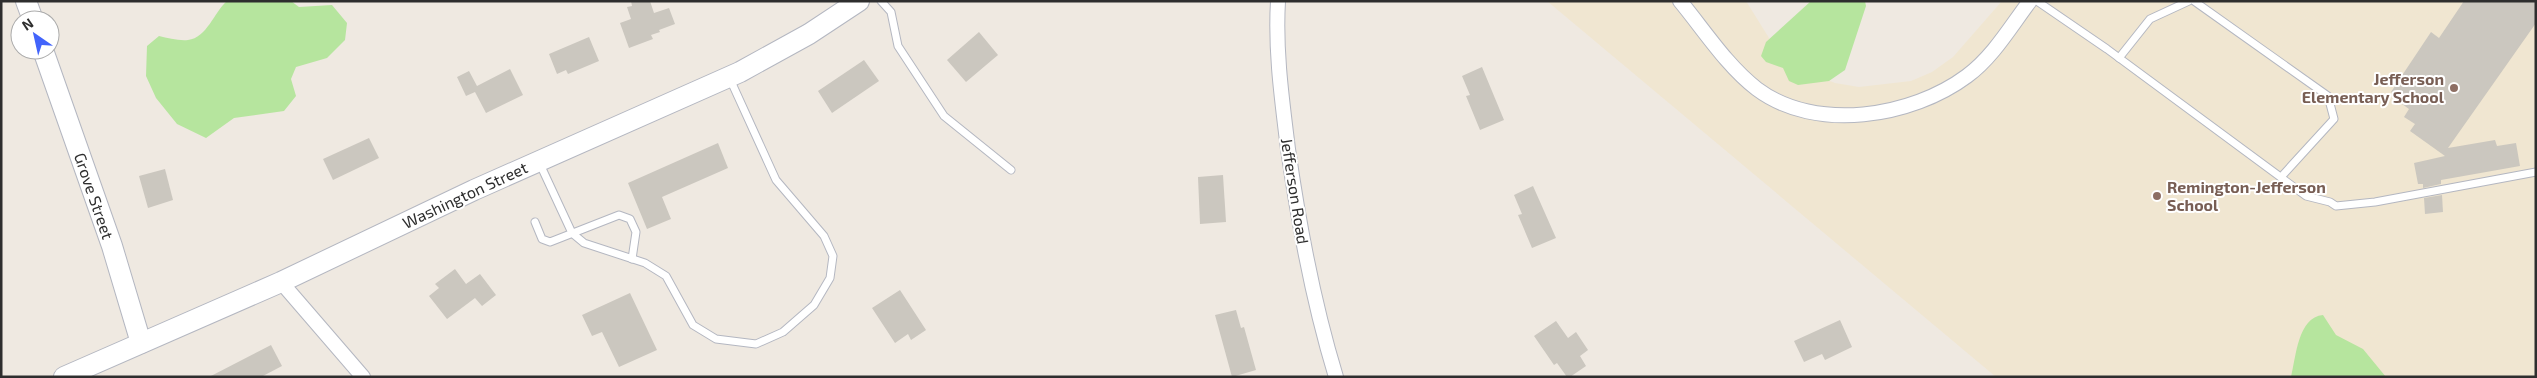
<svg xmlns="http://www.w3.org/2000/svg" width="2537" height="378" font-family="'Exo 2',sans-serif">
  <rect width="100%" height="100%" fill="#efe9e1"/>
  <path fill="#f0e6d1" d="M 1547,1 L 1746,1 L 1774,46 L 1809,73 L 1835,83 L 1859,87 L 1911,81 L 1932,72 L 1953,57 L 2002,1 L 2536,1 L 2536,377 L 1996,377 Z"/>
  <g fill="#b6e59e">
    <path d="M 227,1 L 291,1 L 299,7 L 332,5 L 347,23 L 345,40 L 327,58 L 296,67 L 291,79 L 296,96 L 284,111 L 234,118 L 206,138 L 177,124 L 156,98 L 146,76 L 147,46 L 159,36 C 168,38 179,41 188,40 C 207,38 214,12 227,1 Z"/>
    <path d="M 1811,1 L 1865,1 L 1866,6 L 1845,70 L 1829,81 L 1798,85 L 1789,81 L 1783,68 L 1766,62 L 1761,56 L 1766,42 Z"/>
    <path d="M 2323,315 L 2336,335 L 2363,349 L 2386,377 L 2291,377 C 2296,357 2298,317 2323,315 Z"/>
  </g>
  <g fill="#cbc7bf">
    <path d="M 631,1 L 650,1 L 654,13 L 669,8 L 675,24 L 659,30 L 660,32 L 651,35 L 653,39 L 629,48 L 620,23 L 631,19 L 627,7 L 632,6 Z"/>
    <path d="M 2464,1 L 2536,1 L 2536,23 L 2448,148 L 2495,140 L 2497,146 L 2516,143 L 2520,166 L 2441,180 L 2441,184 L 2423,188 L 2423,184 L 2418,184 L 2414,163 L 2445,156 L 2410,131 L 2415,124 L 2404,117 L 2409,109 L 2395,99 L 2397,96 L 2391,92 L 2431,32 L 2439,38 Z"/>
    <path d="M 979,32 L 998,55 L 966,82 L 947,60 Z"/>
    <path d="M 589,37 L 599,61 L 568,74 L 566,70 L 557,74 L 549,54 Z"/>
    <path d="M 864,60 L 879,81 L 832,113 L 818,91 Z"/>
    <path d="M 1482,67 L 1504,120 L 1480,130 L 1466,96 L 1470,95 L 1462,76 Z"/>
    <path d="M 510,69 L 523,95 L 486,113 L 475,92 L 466,96 L 457,77 L 469,71 L 477,86 Z"/>
    <path d="M 369,138 L 379,158 L 333,180 L 323,159 Z"/>
    <path d="M 718,143 L 728,168 L 662,197 L 671,219 L 647,229 L 628,183 Z"/>
    <path d="M 165,169 L 173,200 L 148,208 L 139,176 Z"/>
    <path d="M 1223,175 L 1226,222 L 1200,224 L 1198,177 Z"/>
    <path d="M 1533,186 L 1556,238 L 1532,248 L 1518,215 L 1522,214 L 1514,195 Z"/>
    <path d="M 2442,195 L 2443,212 L 2425,214 L 2424,198 Z"/>
    <path d="M 455,269 L 466,284 L 480,274 L 496,295 L 482,306 L 475,298 L 447,319 L 429,296 L 439,288 L 435,284 Z"/>
    <path d="M 900,290 L 926,330 L 911,340 L 908,334 L 895,343 L 872,308 Z"/>
    <path d="M 630,293 L 657,350 L 619,367 L 602,332 L 592,336 L 582,315 Z"/>
    <path d="M 1236,310 L 1241,328 L 1244,327 L 1256,370 L 1232,377 L 1215,315 Z"/>
    <path d="M 1840,320 L 1852,347 L 1825,360 L 1822,354 L 1804,362 L 1794,341 Z"/>
    <path d="M 1556,321 L 1568,338 L 1576,332 L 1588,350 L 1580,356 L 1586,366 L 1570,377 L 1567,377 L 1557,363 L 1554,365 L 1534,336 Z"/>
    <path d="M 271,345 L 282,366 L 261,377 L 209,377 Z"/>
  </g>
  <g fill="none" stroke-linecap="round" stroke-linejoin="round">
    <defs>
      <g id="service">
        <path d="M 881,1 L 891,12 L 898,46 L 944,116 L 1011,170"/>
        <path d="M 2037,1 L 2107,49 L 2306,196 L 2330,202 L 2336,206 L 2375,202 L 2536,172"/>
        <path d="M 2194,1 L 2328,96 L 2334,119 L 2281,177"/>
        <path d="M 2119,58 L 2150,19 L 2189,1"/>
        <path d="M 539,162 L 572,233 L 584,243 L 645,263 L 666,276 L 693,325 L 716,339 L 756,344 L 783,332 L 814,305 L 830,278 L 833,256 L 824,236 L 776,180 L 730,79"/>
        <path d="M 535,222 L 542,239 L 550,242 L 619,215 L 630,219 L 636,232 L 632,259"/>
      </g>
      <g id="minor">
        <path d="M 1278,1 C 1275,51 1282,100 1288,149 C 1299,226 1313,302 1336,377"/>
        <path d="M 1680,1 C 1704,30 1727,66 1757,89 C 1816,133 1912,117 1967,76 C 1993,57 2011,26 2030,1"/>
        <path d="M 281,282 L 363,377"/>
      </g>
      <g id="secondary">
        <path d="M 26,1 L 33,20"/>
        <path d="M 43,50 L 112,246 L 141,343"/>
        <path d="M 64,377 L 281,282 L 474,190 L 740,72 L 809,34 L 859,1"/>
      </g>
    </defs>
    <use href="#service" stroke="#b4b7c1" stroke-width="9"/>
    <use href="#minor" stroke="#b4b7c1" stroke-width="16"/>
    <use href="#secondary" stroke="#b4b7c1" stroke-width="22"/>
    <use href="#service" stroke="#fff" stroke-width="7"/>
    <use href="#minor" stroke="#fff" stroke-width="14"/>
    <use href="#secondary" stroke="#fff" stroke-width="20"/>
  </g>
  <g fill="#8d6e63" stroke="#fff" stroke-width="2">
    <circle cx="2454" cy="88" r="5"/>
    <circle cx="2157" cy="196" r="5"/>
  </g>
  <g text-anchor="middle" stroke-width="4" stroke-linejoin="round" paint-order="stroke">
    <g font-size="16" font-weight="bold" fill="#785e54" stroke="#fff" text-anchor="end">
      <text x="2444" y="85">Jefferson<tspan x="2444" dy="18">Elementary School</tspan></text>
      <text x="2167" y="193" text-anchor="start">Remington-Jefferson<tspan x="2167" dy="18">School</tspan></text>
    </g>
    <g font-size="16" fill="#2e2e2e" stroke="#fff">
      <text transform="translate(1295 191) rotate(81)" y="6">Jefferson Road</text>
      <text transform="translate(465 195) rotate(-25)" y="6">Washington Street</text>
      <text transform="translate(94 196) rotate(71)" y="6">Grove Street</text>
    </g>
  </g>
  <rect width="2537" height="378" fill="none" stroke="#2e2e2e" stroke-width="5"/>
  <g transform="translate(35 35) rotate(326)"><circle r="24" fill="#ffffff" stroke="#ababab"/>
  <path d="M0-4L9 19L0 12L-9 19Z" fill="#4264fb"/>
  <text y="-8" font-size="14" font-weight="bold" text-anchor="middle" fill="#2e2e2e">N</text>
  </g>
</svg>
